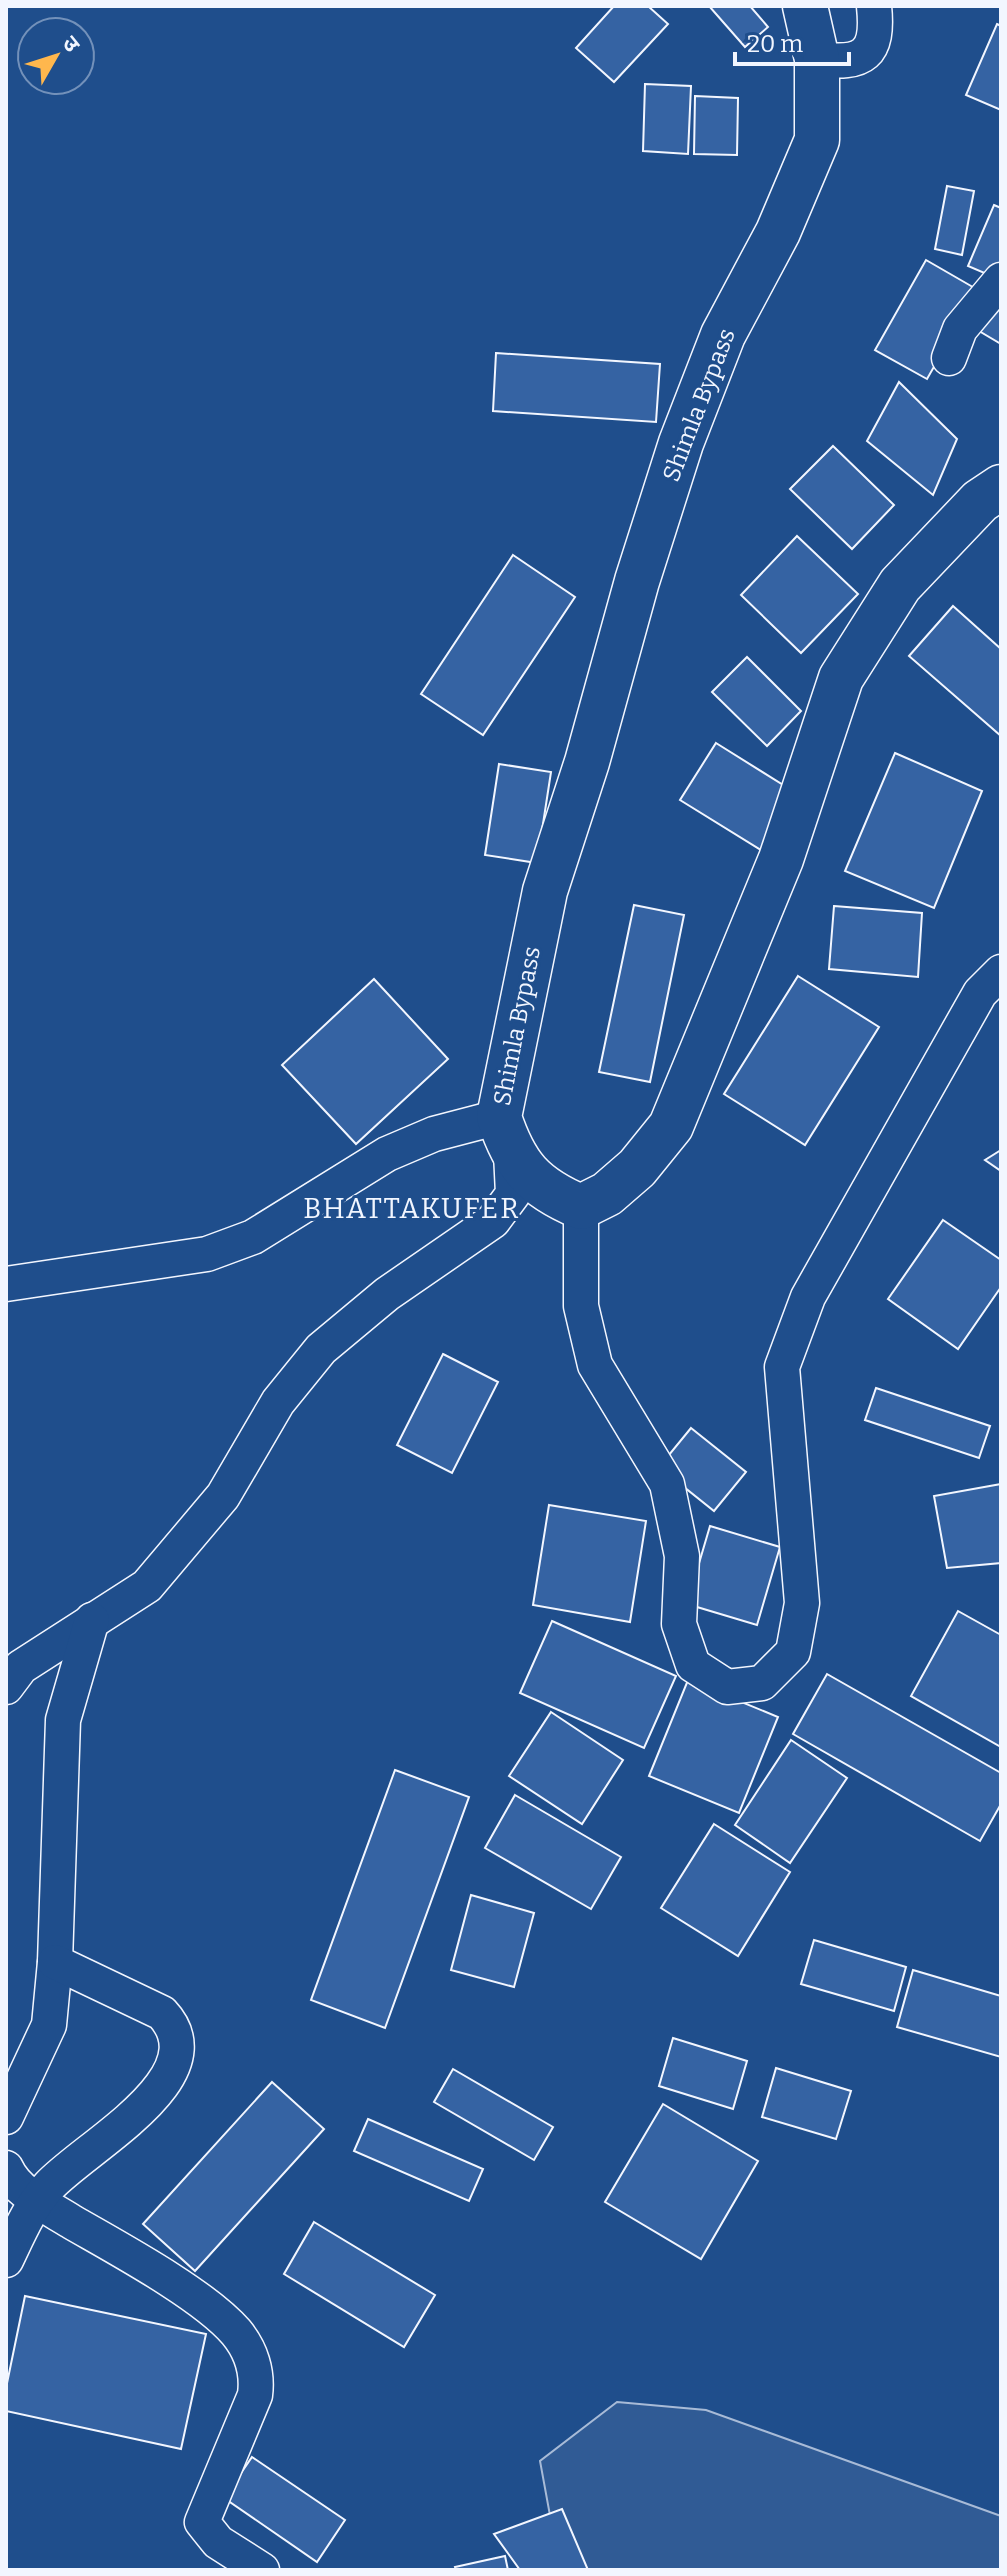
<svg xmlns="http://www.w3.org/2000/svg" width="1007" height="2576" font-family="Bitter,'Noto Sans Devanagari',serif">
  <rect width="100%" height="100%" fill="#1f4e8c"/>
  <path fill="#305b95" stroke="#a8bbd7" stroke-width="2" d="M 617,2402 L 706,2410 L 1001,2516 L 1001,2570 L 560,2570 L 540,2461 Z"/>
  <g fill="#3563a3" stroke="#f2f6ff" stroke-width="2">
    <path d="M 614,6 L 648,6 L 668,24 L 614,82 L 576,48 Z"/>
    <path d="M 709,6 L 750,6 L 768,27 L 745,47 Z"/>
    <path d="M 997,24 L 1001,26 L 1001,110 L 966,95 Z"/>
    <path d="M 645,84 L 691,86 L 688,154 L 643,151 Z"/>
    <path d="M 695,96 L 738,98 L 737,155 L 694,154 Z"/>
    <path d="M 947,186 L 974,191 L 962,255 L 935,249 Z"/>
    <path d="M 994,205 L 1001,208 L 1001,265 L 996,278 L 968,266 Z"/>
    <path d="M 926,260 L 978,290 L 927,379 L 875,350 Z"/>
    <path d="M 1001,291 L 1001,344 L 974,328 Z"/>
    <path d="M 496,353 L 660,364 L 656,422 L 493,411 Z"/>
    <path d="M 899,382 L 957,439 L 933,495 L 867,441 Z"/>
    <path d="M 833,446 L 894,505 L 852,549 L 790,489 Z"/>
    <path d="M 797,536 L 858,594 L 801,653 L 741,595 Z"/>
    <path d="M 513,555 L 575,597 L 483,735 L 421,694 Z"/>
    <path d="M 953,606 L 1001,649 L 1001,736 L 909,656 Z"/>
    <path d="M 747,657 L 801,711 L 767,746 L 712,692 Z"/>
    <path d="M 716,743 L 796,793 L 761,850 L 680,800 Z"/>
    <path d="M 895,753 L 982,791 L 934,908 L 845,871 Z"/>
    <path d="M 499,764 L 551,772 L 537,863 L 485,855 Z"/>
    <path d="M 634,905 L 684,915 L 650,1082 L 599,1072 Z"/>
    <path d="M 834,906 L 922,913 L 918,977 L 829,969 Z"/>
    <path d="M 798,976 L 879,1027 L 805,1145 L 724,1094 Z"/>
    <path d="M 374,979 L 448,1059 L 356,1144 L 282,1065 Z"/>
    <path d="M 1001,1150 L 1001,1171 L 985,1160 Z"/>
    <path d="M 943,1220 L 1001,1260 L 1001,1287 L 958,1349 L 888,1299 Z"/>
    <path d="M 443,1354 L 498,1382 L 452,1473 L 397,1445 Z"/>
    <path d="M 876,1388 L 990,1426 L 979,1458 L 865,1420 Z"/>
    <path d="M 691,1428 L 746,1472 L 714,1511 L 659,1467 Z"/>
    <path d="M 1001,1484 L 1001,1563 L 947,1568 L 934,1496 Z"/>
    <path d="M 549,1505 L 646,1521 L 630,1622 L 533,1605 Z"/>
    <path d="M 710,1526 L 780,1547 L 757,1625 L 687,1604 Z"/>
    <path d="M 958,1611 L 1001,1635 L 1001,1747 L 911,1696 Z"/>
    <path d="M 552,1621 L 676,1676 L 644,1748 L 520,1693 Z"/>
    <path d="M 827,1674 L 1001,1773 L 1001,1804 L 980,1841 L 793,1734 Z"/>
    <path d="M 688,1680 L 778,1717 L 739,1813 L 649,1776 Z"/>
    <path d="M 551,1712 L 623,1760 L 582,1824 L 509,1776 Z"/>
    <path d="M 791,1740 L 847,1778 L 790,1863 L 735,1825 Z"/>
    <path d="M 395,1770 L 469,1797 L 385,2028 L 311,2000 Z"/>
    <path d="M 515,1795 L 621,1857 L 591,1909 L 485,1848 Z"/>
    <path d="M 714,1824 L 790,1872 L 738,1956 L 661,1908 Z"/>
    <path d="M 471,1895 L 534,1913 L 514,1987 L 451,1970 Z"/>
    <path d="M 814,1940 L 906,1967 L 894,2011 L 801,1984 Z"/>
    <path d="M 913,1970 L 1001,1996 L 1001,2057 L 897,2027 Z"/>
    <path d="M 673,2038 L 747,2061 L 733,2109 L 659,2086 Z"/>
    <path d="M 776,2068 L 851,2091 L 836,2139 L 762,2117 Z"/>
    <path d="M 453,2069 L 553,2127 L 534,2160 L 434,2102 Z"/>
    <path d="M 272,2082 L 324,2129 L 195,2271 L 143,2224 Z"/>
    <path d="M 663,2104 L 758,2161 L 701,2259 L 605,2202 Z"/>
    <path d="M 368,2119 L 483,2169 L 469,2201 L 354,2151 Z"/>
    <path d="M 314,2222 L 435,2295 L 404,2347 L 284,2274 Z"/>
    <path d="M 25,2296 L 206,2334 L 181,2449 L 6,2411 L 6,2388 Z"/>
    <path d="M 252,2457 L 345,2520 L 317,2562 L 224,2498 Z"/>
    <path d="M 562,2509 L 588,2570 L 520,2570 L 494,2534 Z"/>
    <path d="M 505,2556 L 508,2570 L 456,2570 L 455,2567 Z"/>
  </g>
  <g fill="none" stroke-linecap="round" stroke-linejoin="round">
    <defs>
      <g id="minor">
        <path d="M 817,59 C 864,65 879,55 874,6"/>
        <path d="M 949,358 L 960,329 L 1001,280"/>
        <path d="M 581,1207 L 581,1306 L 595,1365 L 667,1484 L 682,1556 L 679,1624 L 693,1665 L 727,1687 L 762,1683 L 793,1652 L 802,1603 L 782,1367 L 808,1297 L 980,993 L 1001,972"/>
        <path d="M 6,1284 L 207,1254 L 253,1237 L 387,1154 L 434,1134 L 499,1117"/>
        <path d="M 6,1687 L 21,1667 L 147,1586 L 223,1496 L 278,1402 L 321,1349 L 387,1294 L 493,1221 L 513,1194 L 511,1153"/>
        <path d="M 6,2117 L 49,2025 L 55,1962 L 63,1720 L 92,1620"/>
        <path d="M 6,2168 C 17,2193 50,2208 72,2222 C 117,2248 203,2294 236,2332 C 251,2350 258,2372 255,2395 L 202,2522 L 218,2542 L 262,2570"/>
        <path d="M 6,2260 C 18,2235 30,2206 49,2186 C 86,2146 221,2076 162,2013 L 55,1962"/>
      </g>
      <path id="trunk" d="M 805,6 L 817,59 L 817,140 L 778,232 L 723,335 L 681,443 L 637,581 L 587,762 L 545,891 L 499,1117 C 515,1166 533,1187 581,1207 L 607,1194 L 637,1168 L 671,1126 L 781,859 L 841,678 L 900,585 L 980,501 L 1001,487"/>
    </defs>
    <use href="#minor" stroke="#f2f6ff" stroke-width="37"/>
    <use href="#trunk" stroke="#f2f6ff" stroke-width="47"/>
    <use href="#minor" stroke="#1f4e8c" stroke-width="34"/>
    <use href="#trunk" stroke="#1f4e8c" stroke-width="44"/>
  </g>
  <g text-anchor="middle" stroke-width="6" stroke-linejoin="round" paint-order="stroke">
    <g font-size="24" fill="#f2f6ff" stroke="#1f4e8c">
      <text transform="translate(699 405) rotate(-69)" y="8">Shimla Bypass</text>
      <text transform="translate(517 1026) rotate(-79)" y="8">Shimla Bypass</text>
    </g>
    <g font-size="28" letter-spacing="2" fill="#f2f6ff" stroke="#1f4e8c">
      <text x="412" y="1218">BHATTAKUFER</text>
    </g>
  </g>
  <rect width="1007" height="2576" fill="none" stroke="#f2f6ff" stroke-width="16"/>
  <g transform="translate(56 56) rotate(51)"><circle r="38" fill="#1f4e8c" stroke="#7391ba" stroke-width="2"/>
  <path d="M0-6L14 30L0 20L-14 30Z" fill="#ffb74d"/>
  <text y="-12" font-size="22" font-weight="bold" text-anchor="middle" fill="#f2f6ff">उ</text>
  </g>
  <path d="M735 52v12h114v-12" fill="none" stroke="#f2f6ff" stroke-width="4"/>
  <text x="747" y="52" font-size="24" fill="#f2f6ff" stroke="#1f4e8c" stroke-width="6" paint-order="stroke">20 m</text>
</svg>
